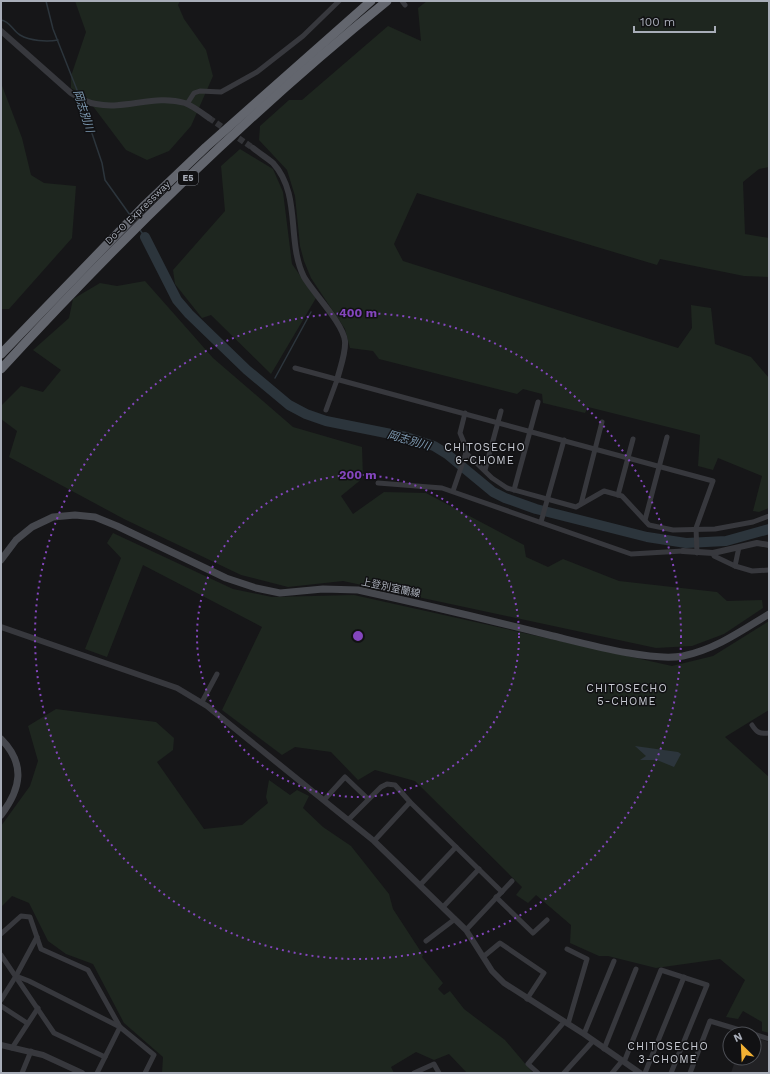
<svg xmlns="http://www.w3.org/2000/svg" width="770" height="1074" font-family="'Work Sans','Noto Sans JP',sans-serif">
  <rect width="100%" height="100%" fill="#161618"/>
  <path fill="#222225" d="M 754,1037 L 769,1042 L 769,1073 L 731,1073 L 736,1058 L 754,1058 Z"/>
  <g fill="#1e261f">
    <path d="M 75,1 L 180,1 L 178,5 L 184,19 L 206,50 L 213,76 L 191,126 L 169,151 L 147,160 L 126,150 L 86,97 L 71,88 L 71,76 L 86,32 Z"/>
    <path d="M 427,1 L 769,1 L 769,167 L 759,169 L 743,182 L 745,234 L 769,238 L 769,277 L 744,276 L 660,259 L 657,265 L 417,193 L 394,244 L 403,261 L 678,348 L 692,328 L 691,305 L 711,308 L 715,344 L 751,357 L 769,378 L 769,508 L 759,512 L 753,511 L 762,476 L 718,458 L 713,470 L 698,466 L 700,435 L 588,407 L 585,413 L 543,403 L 542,394 L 523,389 L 517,394 L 379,359 L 373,351 L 350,348 L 345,329 L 311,278 L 304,261 L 300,246 L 295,196 L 287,170 L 259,140 L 260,126 L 289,100 L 302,100 L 388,26 L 421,41 L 418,8 Z"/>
    <path d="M 1,83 L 22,138 L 31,175 L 44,183 L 76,186 L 72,238 L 9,309 L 1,309 Z"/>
    <path d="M 240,149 L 273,169 L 283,192 L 292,264 L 316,298 L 271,374 L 211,315 L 202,318 L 175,284 L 173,270 L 225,211 L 221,166 Z"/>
    <path d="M 145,281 L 213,358 L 293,427 L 362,447 L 363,478 L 341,496 L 353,514 L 384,492 L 426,493 L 524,545 L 526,557 L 548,567 L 563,559 L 619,581 L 717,592 L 727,601 L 762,600 L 763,608 L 724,634 L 692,646 L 656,648 L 343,581 L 288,587 L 241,575 L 124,519 L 9,457 L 17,431 L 1,419 L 1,406 L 21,386 L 43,392 L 61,370 L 33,350 L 69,318 L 73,299 L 100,283 L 117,286 Z"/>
    <path d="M 113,533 L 233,589 L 272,597 L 354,595 L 672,666 L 713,656 L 769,621 L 769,710 L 725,737 L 769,777 L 769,1033 L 762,1031 L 762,1022 L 743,1011 L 738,1019 L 726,1017 L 745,980 L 720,959 L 656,968 L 608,956 L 599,956 L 570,943 L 571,925 L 536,895 L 528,903 L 516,895 L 522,887 L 415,781 L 375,770 L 358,780 L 331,752 L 295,747 L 282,755 L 222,710 L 262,627 L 143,565 L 107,657 L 85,649 L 121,558 L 107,543 Z"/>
    <path d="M 56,709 L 156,722 L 174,738 L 173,750 L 157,762 L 204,829 L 242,825 L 268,803 L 266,797 L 269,780 L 290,795 L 297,790 L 309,796 L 303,808 L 323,827 L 351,846 L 389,894 L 393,909 L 423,955 L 422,957 L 443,983 L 438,989 L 444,995 L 450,991 L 464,1009 L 505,1040 L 533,1073 L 467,1073 L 449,1054 L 434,1060 L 416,1052 L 391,1067 L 394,1073 L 162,1073 L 163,1057 L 124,1023 L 93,964 L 66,954 L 48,941 L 29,903 L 12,896 L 1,907 L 1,826 L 30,786 L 38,761 L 28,726 Z"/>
  </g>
  <path fill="#2c353c" d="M 635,746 L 678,752 L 681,754 L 674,767 L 657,760 L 640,760 L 646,756 Z"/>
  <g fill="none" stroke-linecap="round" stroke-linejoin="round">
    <g stroke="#2c353c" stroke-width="1.5">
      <path d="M 46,1 L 53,29 L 79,95"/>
      <path d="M 1,20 C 10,21 13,31 20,35 C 30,41 47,42 58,40"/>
      <path d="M 81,101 L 102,163 L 105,180 L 130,215"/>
      <path d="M 140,230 L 145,237"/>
      <path d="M 275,378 L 311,312"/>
    </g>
    <path stroke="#2c353c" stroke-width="10" d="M 145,237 L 177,300 L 189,314 L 247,370 L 289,405 L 306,414 L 326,421 L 406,437 L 434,446 L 447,454 L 493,492 L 505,498 L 536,509 L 647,537 L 686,543 L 726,541 L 769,529"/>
    <path stroke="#333438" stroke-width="6" stroke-dasharray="6 3" stroke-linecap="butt" d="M 209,118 L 253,148"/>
    <g stroke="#37383d" stroke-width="5">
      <path d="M 402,1 L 405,5"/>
      <path d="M 187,104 L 194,93 L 200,91 L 221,92 L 257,72 L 303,36 L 339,1"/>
      <path d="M 295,368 L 713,481 L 696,528 L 697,553"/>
      <path d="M 326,410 L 337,380"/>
      <path d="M 466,453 L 492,478 L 507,488 L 576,507 L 604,491 L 622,496 L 649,525 L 673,530 L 715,529 L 753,522 L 769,516"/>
      <path d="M 485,470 L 501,411"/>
      <path d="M 378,483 L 442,488 L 631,554 L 683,551"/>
      <path d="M 514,490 L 538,402"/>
      <path d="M 453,491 L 467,450 L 460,433 L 465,413"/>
      <path d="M 618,495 L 633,439"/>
      <path d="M 581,504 L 602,422"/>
      <path d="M 645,520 L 667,437"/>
      <path d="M 541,522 L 564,440"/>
      <path d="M 713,553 L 714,556 L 735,566 L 752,571 L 769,570"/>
      <path d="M 735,566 L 739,547"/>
      <path d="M 202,702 L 217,674"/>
      <path d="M 752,725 C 757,733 760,734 769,733"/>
      <path d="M 324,800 L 345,777 L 368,799"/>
      <path d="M 348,820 L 381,787 L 387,784 L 395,785 L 410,802 L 502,892"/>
      <path d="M 374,841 L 410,802"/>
      <path d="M 420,885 L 456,847"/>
      <path d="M 496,897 L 533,933 L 547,920"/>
      <path d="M 443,907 L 479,869"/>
      <path d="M 466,930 L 512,881"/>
      <path d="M 1,934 L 21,916 L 30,917 L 41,949 L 88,970 L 120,1027"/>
      <path d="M 426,941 L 455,919"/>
      <path d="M 567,949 L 587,959 L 568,1024"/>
      <path d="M 1,955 L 54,1033 L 105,1057"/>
      <path d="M 483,957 L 500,943 L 544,973 L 527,999"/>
      <path d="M 16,976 L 29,981 L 120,1027 L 154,1055 L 145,1073"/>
      <path d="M 1,1000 L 16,976 L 37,937"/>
      <path d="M 1,1006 L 27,1023"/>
      <path d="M 584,1034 L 614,961"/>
      <path d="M 754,1034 L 769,1039"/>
      <path d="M 12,1048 L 38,1008"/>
      <path d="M 604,1049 L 636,969"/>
      <path d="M 624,1062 L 661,970 L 707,985 L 671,1073"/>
      <path d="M 22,1073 L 31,1051"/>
      <path d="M 97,1073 L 120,1027"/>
      <path d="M 414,1073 L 434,1064 L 439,1073"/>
      <path d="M 538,1073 L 528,1064 L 564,1022"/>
      <path d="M 564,1073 L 593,1041"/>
      <path d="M 612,1073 L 622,1061"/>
      <path d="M 645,1073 L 684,977"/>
      <path d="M 690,1073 L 710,1021 L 753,1034"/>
    </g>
    <g stroke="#37383d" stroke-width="6">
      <path d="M 1,31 L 71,93 C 79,98 87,103 96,104 C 126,110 155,94 185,103 C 193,106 202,113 209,118"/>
      <path d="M 253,148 C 259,153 267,158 273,163 C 302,195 286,241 304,277 C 314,294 343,323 345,341 C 346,353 340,368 337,380"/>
      <path d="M 683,551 L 713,553 L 757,543 L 769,545"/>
      <path d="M 1,627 L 177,688 L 207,706 L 374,841 L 466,930 L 492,971 L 504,983 L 584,1034 L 640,1073"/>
      <path d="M 1,1045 L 43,1055 L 82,1073"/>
    </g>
    <g stroke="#45474d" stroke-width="7">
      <path d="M 1,560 L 16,540 L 32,527 L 53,517 L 75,515 L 95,517 L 117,526 L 226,578 L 256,588 L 280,593 L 323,589 L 358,590 C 422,604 485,619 549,635 C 583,643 650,662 683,656 C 716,649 741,631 769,614"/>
      <path d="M 1,739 C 26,764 21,789 1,815"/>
    </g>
    <g stroke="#63666e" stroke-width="9">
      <path d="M 1,354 L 145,205 L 206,147 L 371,1"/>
      <path d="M 1,369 C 121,238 249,113 387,1"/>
    </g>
  </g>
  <g fill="none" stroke="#8446be" stroke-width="2" stroke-dasharray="2 4">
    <circle cx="358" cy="636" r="161"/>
    <circle cx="358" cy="636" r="323"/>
  </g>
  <g text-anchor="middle" stroke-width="3" stroke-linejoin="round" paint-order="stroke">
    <rect fill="#111113" stroke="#7b7e86" stroke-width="1" x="178" y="171" width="20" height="14" rx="3"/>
    <g font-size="9" font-weight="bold" fill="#a8adb8">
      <text x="188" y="181">E5</text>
    </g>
    <g font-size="10" fill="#a8adb8" stroke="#111113">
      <text transform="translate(137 212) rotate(-44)" y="4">Do-O Expressway</text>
      <text transform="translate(391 587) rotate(12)" y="4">上登別室蘭線</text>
    </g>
    <g font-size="11" font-style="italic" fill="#7f9bb3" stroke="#111113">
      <text transform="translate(84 111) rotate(72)" y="4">岡志別川</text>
      <text transform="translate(409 440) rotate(16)" y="4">岡志別川</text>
    </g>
    <g font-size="11" letter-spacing="1" fill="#c9ccd4" stroke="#111113">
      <text x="485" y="451">CHITOSECHO<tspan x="485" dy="13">6-CHOME</tspan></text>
      <text x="627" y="692">CHITOSECHO<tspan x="627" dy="13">5-CHOME</tspan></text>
      <text x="668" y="1050">CHITOSECHO<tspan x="668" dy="13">3-CHOME</tspan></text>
    </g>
  </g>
  <circle cx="358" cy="636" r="6" fill="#8446be" stroke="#111113" stroke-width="2"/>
  <g font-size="12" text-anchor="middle" font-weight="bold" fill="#8446be" stroke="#111113" stroke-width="3" stroke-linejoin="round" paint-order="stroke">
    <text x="358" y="317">400 m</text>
    <text x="358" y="479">200 m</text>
  </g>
  <rect width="770" height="1074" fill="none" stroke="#a8adb8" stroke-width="4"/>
  <g transform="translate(742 1046) rotate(336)"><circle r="19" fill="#111113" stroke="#4d4f55"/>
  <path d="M0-3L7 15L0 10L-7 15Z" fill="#f2b134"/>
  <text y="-6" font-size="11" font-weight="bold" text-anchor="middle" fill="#a8adb8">N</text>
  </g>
  <path d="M634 26v6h81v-6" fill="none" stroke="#a8adb8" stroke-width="2"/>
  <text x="640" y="26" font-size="12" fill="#a8adb8" stroke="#111113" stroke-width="3" paint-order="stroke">100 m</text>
</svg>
